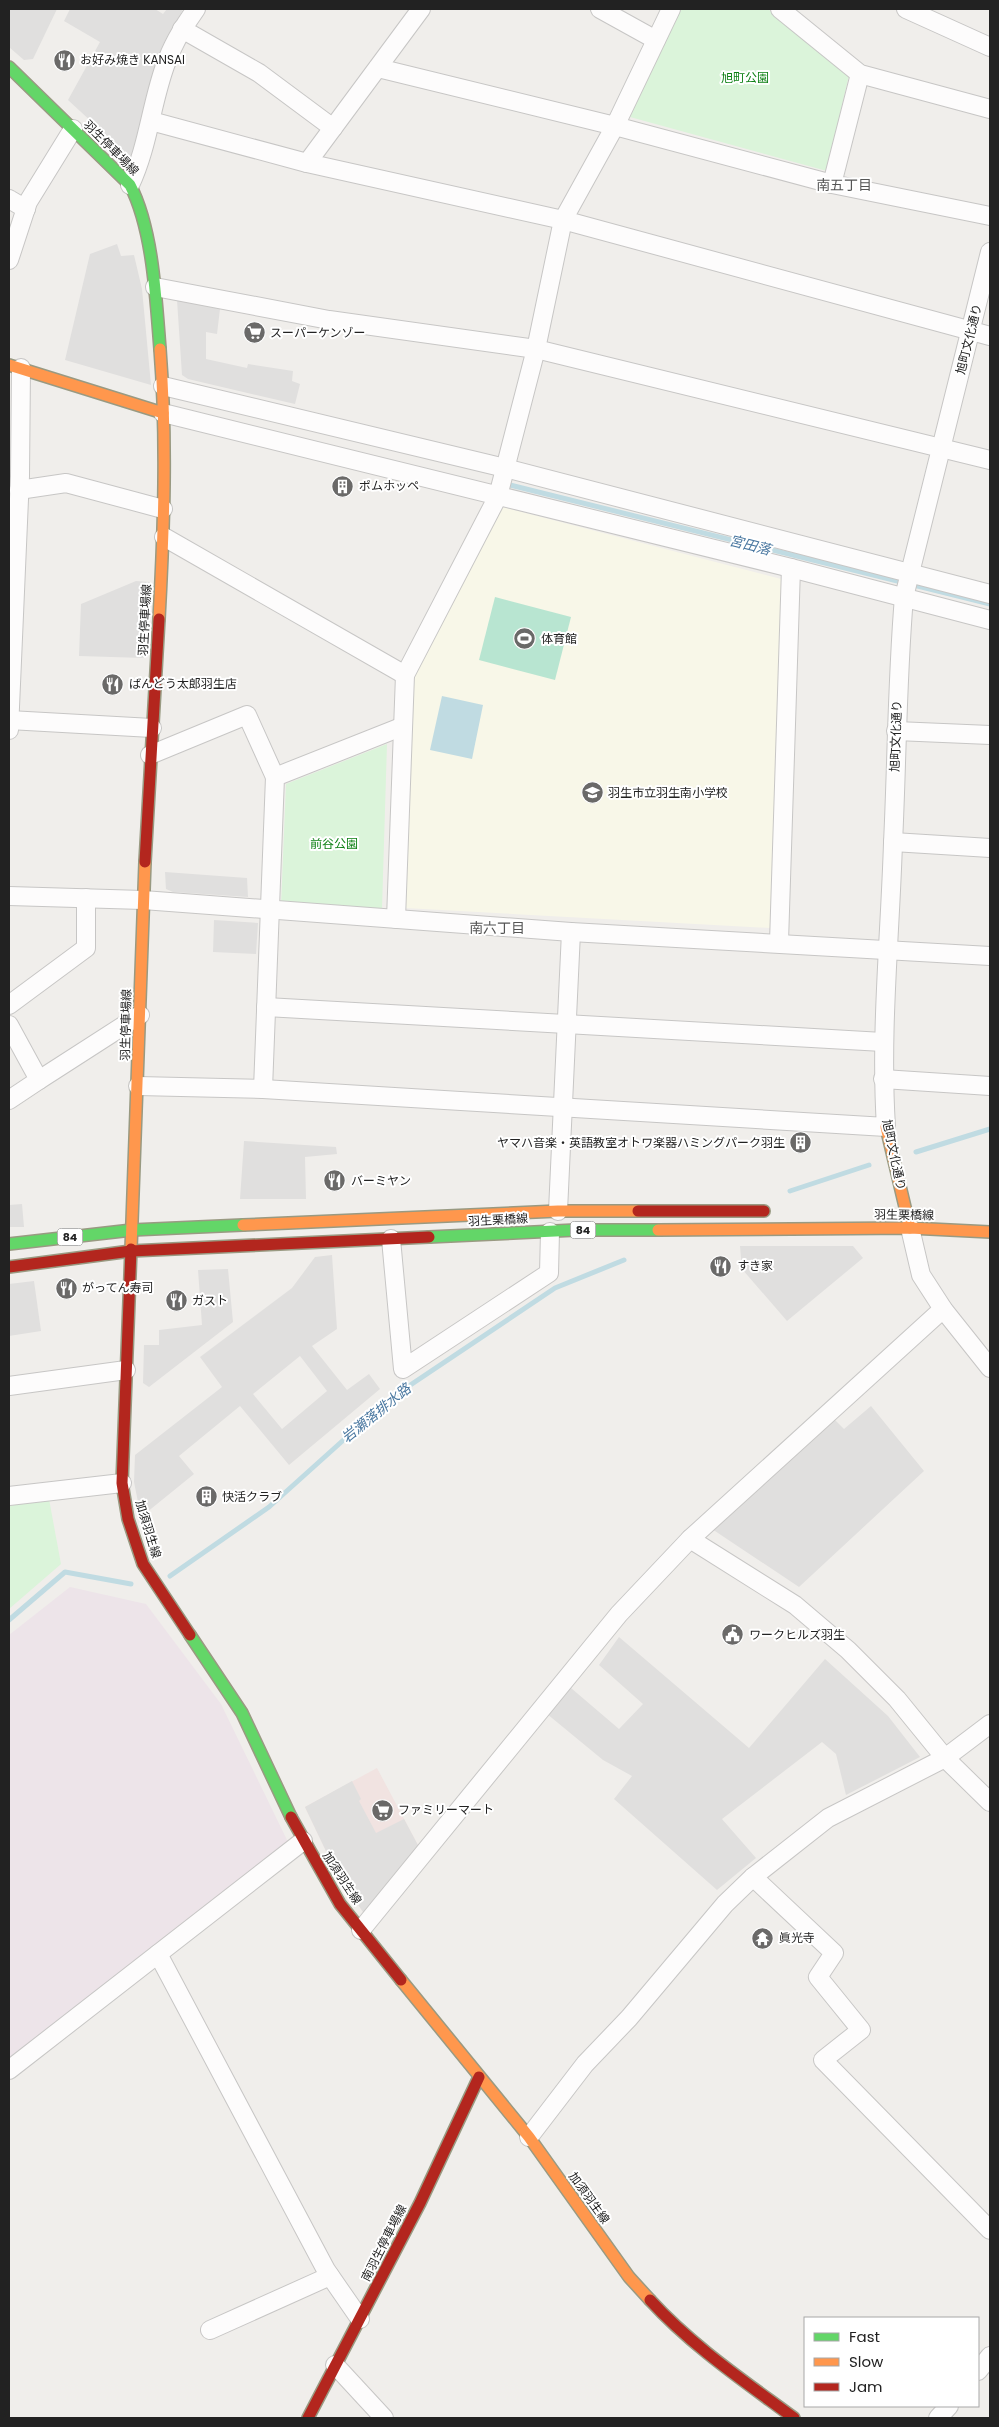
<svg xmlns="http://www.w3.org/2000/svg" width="999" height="2427" font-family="Poppins,'Noto Sans JP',sans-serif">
  <rect width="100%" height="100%" fill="#f0eeeb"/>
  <path fill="#f1e3e1" d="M 377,1768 L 420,1849 L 363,1912 L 335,1870 L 305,1807 Z"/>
  <path fill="#ede4e9" d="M 70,1587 L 146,1604 L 221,1704 L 288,1842 L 9,2062 L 9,1635 Z"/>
  <path fill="#f8f7e8" d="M 502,507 L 785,580 L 770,928 L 405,908 L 412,678 Z"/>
  <g fill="#dbf4da">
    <path d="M 678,9 L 768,9 L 849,75 L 827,171 L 630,117 Z"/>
    <path d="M 387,744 L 382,909 L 281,905 L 286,784 Z"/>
    <path d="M 49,1499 L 61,1564 L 9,1609 L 9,1506 Z"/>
  </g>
  <path fill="#b8e5d1" d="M 495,597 L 571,617 L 555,680 L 479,660 Z"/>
  <g fill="#e0dfde" fill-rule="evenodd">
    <path d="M 9,9 L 57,9 L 33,59 L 24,60 L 9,47 Z"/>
    <path d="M 70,9 L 155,9 L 163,14 L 167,9 L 183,9 L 155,68 L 131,158 L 68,100 L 100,42 L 64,21 Z"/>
    <path d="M 117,244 L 121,256 L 134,255 L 142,289 L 151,385 L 65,360 L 90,254 Z"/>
    <path d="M 177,300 L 220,309 L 217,334 L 206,332 L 206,359 L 247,368 L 248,364 L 293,371 L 292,381 L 300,384 L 295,404 L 188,379 L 182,375 Z"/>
    <path d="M 136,581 L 150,582 L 144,658 L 79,656 L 81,604 Z"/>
    <path d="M 165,872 L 247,878 L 248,897 L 173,892 L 166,889 Z"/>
    <path d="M 214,920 L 258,923 L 256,954 L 213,952 Z"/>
    <path d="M 244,1141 L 336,1147 L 337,1154 L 305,1157 L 306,1199 L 240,1199 Z"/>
    <path d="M 22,1204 L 24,1227 L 9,1227 L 9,1205 Z"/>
    <path d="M 740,1246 L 853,1246 L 863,1258 L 787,1321 L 742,1269 Z"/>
    <path d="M 332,1255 L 337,1329 L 312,1346 L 347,1390 L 369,1374 L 380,1389 L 289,1465 L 240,1406 L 179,1456 L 194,1474 L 141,1517 L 134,1482 L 135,1455 L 222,1387 L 200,1357 L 292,1288 L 315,1257 ZM 300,1356 L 327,1391 L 282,1429 L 253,1394 Z"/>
    <path d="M 228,1269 L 233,1322 L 149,1387 L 143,1383 L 144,1345 L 159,1345 L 159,1330 L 202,1325 L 198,1270 Z"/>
    <path d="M 34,1281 L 41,1331 L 9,1336 L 9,1284 Z"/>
    <path d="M 871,1406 L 924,1471 L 799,1587 L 706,1525 L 828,1413 L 844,1429 Z"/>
    <path d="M 619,1637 L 749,1748 L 825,1659 L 888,1716 L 920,1757 L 846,1795 L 836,1754 L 822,1742 L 722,1819 L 756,1858 L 717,1890 L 614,1799 L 632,1776 L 603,1760 L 541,1709 L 564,1682 L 619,1729 L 643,1704 L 599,1665 Z"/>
    <path d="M 352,1781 L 361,1799 L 359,1801 L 376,1833 L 404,1819 L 420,1849 L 369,1912 L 363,1912 L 335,1870 L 305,1807 Z"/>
  </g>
  <path fill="#c0dbe2" d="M 442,696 L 483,705 L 472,759 L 430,750 Z"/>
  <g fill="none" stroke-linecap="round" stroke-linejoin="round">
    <g stroke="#c0dbe2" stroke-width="5">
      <path d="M 510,485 L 990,604"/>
      <path d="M 916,1152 L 990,1129"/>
      <path d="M 790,1191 L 869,1165"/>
      <path d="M 170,1576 L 269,1507 L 388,1400 L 555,1288 L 624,1260"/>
      <path d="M 9,1620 L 65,1572 L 131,1584"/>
    </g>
    <defs>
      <g id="street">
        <path d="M 600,9 L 656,40"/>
        <path d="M 780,9 L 860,74 L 990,109"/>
        <path d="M 906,9 L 990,47"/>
        <path d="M 182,29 L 259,73 L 333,128"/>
        <path d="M 378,68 L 615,126 L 832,184 L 990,216"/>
        <path d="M 151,121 L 307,163 L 563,220 L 990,336"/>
        <path d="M 307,163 L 421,9"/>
        <path d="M 832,184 L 860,74"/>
        <path d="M 130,185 C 148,147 151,105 165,66 C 172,45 183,27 196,9"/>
        <path d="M 9,199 L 26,209"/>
        <path d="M 9,260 L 28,202 L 73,129"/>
        <path d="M 155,287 L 329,320 L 536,349 L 990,460"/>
        <path d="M 163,386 L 505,468 L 990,594"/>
        <path d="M 163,413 L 791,568 L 990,620"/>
        <path d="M 19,490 L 66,483 L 163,509"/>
        <path d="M 164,537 L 405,675"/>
        <path d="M 9,720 L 152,728"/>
        <path d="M 9,730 L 20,476 L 21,368"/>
        <path d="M 896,731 L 990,735"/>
        <path d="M 150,755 L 247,715 L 275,777"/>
        <path d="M 893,842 L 990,848"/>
        <path d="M 9,896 L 143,900 L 571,932 L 990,956"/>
        <path d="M 396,919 L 405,675 L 498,496 L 536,349 L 563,220 L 615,126 L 671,9"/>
        <path d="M 779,942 L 791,568"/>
        <path d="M 9,1005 L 86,948 L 86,898"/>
        <path d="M 266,1007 L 883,1042"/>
        <path d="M 9,1025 L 39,1080 L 9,1100"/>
        <path d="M 883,1079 L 990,1086"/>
        <path d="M 39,1080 L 140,1015"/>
        <path d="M 138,1086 L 263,1089 L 886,1127 C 880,1032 890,938 893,843 C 897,761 897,679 904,597 L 990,252"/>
        <path d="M 263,1089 L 275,777 L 401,727"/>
        <path d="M 558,1211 L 571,932"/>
        <path d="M 910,1228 L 921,1275 L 943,1309 L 990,1368"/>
        <path d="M 391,1239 L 403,1369 L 549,1273 L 550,1232"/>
        <path d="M 9,1386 L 126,1370"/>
        <path d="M 9,1496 L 122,1483"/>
        <path d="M 690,1539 L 795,1605 L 848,1650 L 897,1699 L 945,1758 L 990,1802"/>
        <path d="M 753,1877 L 834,1953 L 818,1977 L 861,2030 L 823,2060 L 990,2230"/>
        <path d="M 361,1930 L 619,1614 L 690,1539 L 943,1309"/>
        <path d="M 158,1954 L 326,2270 L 360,2319"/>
        <path d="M 9,2070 L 303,1841"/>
        <path d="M 529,2137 L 585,2064 L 629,2018 L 725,1904 L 753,1877 L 828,1818 L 945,1758 L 990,1724"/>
        <path d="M 210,2330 L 330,2276"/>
        <path d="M 335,2365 L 384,2418"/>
        <path d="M 978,2371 L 990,2356"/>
        <path d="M 938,2418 L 949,2406"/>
      </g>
      <g id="fast">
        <path d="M 9,67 L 130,185 C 153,229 156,299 160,349"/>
        <path d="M 429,1237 L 576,1230 L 658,1230"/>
        <path d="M 9,1244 L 132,1230 L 243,1225"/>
        <path d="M 190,1635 L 242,1713 L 291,1817"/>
      </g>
      <g id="slow">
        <path d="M 9,365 L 163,413"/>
        <path d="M 159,619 C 164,529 167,438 160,349"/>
        <path d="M 886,1127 L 910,1228"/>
        <path d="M 243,1225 L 558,1211 L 638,1211"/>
        <path d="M 658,1230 L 910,1228 L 990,1232"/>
        <path d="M 131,1249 L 145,862"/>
        <path d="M 401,1980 L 529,2137 L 629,2277 L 650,2300"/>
      </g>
      <g id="jam">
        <path d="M 145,862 L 159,619"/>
        <path d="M 638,1211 L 764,1211"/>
        <path d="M 131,1249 L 122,1483 L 128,1519 L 143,1564 L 190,1635"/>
        <path d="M 9,1267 L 131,1251 L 429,1237"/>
        <path d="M 291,1817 L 340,1904 L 401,1980"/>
        <path d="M 650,2300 C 692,2346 744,2381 794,2418"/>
        <path d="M 308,2418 L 420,2203 L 479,2077"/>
      </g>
    </defs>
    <use href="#street" stroke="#c7c6c5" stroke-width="20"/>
    <use href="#fast" stroke="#999a82" stroke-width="14"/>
    <use href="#slow" stroke="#999a82" stroke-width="14"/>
    <use href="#jam" stroke="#999a82" stroke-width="14"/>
    <use href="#street" stroke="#fdfcfc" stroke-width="18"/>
    <use href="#fast" stroke="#63d668" stroke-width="11"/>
    <use href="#slow" stroke="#ff974d" stroke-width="11"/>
    <use href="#jam" stroke="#b3261e" stroke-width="11"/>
  </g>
  <defs>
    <symbol id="restaurant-disc" viewBox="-11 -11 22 22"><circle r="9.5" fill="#6a6968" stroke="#fff"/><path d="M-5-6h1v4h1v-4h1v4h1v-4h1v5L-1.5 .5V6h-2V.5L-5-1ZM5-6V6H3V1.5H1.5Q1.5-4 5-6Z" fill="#fff"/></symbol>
    <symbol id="supermarket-disc" viewBox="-11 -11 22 22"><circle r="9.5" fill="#6a6968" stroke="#fff"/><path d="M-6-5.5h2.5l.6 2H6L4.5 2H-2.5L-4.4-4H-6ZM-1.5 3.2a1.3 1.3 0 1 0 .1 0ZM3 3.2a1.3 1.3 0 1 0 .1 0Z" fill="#fff"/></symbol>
    <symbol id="building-disc" viewBox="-11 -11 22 22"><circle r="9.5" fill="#6a6968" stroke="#fff"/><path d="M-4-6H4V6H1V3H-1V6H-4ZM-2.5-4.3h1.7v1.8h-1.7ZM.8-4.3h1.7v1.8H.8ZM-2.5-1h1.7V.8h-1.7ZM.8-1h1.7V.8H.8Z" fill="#fff"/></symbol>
    <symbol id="stadium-disc" viewBox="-11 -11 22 22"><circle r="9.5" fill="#6a6968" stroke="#fff"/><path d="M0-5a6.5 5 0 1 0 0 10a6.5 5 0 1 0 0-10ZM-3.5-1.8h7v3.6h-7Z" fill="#fff"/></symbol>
    <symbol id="school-disc" viewBox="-11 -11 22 22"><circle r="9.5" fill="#6a6968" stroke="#fff"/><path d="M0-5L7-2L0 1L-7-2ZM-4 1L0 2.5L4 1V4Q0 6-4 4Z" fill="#fff"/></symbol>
    <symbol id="civic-disc" viewBox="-11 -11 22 22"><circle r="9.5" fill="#6a6968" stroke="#fff"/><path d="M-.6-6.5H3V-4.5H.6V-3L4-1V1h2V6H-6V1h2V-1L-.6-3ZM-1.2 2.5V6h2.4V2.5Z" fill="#fff"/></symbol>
    <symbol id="temple-disc" viewBox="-11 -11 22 22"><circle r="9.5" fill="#6a6968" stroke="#fff"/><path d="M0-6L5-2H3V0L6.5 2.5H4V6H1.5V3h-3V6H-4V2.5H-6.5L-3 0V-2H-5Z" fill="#fff"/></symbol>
  </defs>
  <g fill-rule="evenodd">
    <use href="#restaurant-disc" x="52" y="48" width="25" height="25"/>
    <use href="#supermarket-disc" x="242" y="320" width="25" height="25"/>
    <use href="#building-disc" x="330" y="474" width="25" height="25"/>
    <use href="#stadium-disc" x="512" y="626" width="25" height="25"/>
    <use href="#restaurant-disc" x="100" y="672" width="25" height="25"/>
    <use href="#school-disc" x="580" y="780" width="25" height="25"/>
    <use href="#building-disc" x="788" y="1130" width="25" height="25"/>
    <use href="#restaurant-disc" x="322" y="1168" width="25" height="25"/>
    <use href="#restaurant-disc" x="708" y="1254" width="25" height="25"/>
    <use href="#restaurant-disc" x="54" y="1276" width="25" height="25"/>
    <use href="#restaurant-disc" x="164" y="1288" width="25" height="25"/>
    <use href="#building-disc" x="194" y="1484" width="25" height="25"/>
    <use href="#civic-disc" x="720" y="1622" width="25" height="25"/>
    <use href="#supermarket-disc" x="370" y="1798" width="25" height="25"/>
    <use href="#temple-disc" x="750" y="1926" width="25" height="25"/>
  </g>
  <g text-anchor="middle" stroke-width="4" stroke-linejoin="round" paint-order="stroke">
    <g fill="#fff" stroke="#646464" stroke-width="1">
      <rect x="570.5" y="1221.5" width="25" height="17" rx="4"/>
      <rect x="57.5" y="1228.5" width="25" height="17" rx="4"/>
    </g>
    <g font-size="11" font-weight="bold" fill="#222">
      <text x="583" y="1234">84</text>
      <text x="70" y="1241">84</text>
    </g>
    <g font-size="12" fill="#222" stroke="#fff" text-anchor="start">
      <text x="80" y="64">お好み焼き KANSAI</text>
      <text x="270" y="337">スーパーケンゾー</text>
      <text x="359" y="490">ポムホッペ</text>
      <text x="541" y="643">体育館</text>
      <text x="129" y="688">ばんどう太郎羽生店</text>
      <text x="608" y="797">羽生市立羽生南小学校</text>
      <text x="785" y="1147" text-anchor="end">ヤマハ音楽・英語教室オトワ楽器ハミングパーク羽生</text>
      <text x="351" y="1185">バーミヤン</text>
      <text x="737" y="1270">すき家</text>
      <text x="82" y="1292">がってん寿司</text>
      <text x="192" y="1305">ガスト</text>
      <text x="222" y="1501">快活クラブ</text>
      <text x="749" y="1639">ワークヒルズ羽生</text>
      <text x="398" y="1814">ファミリーマート</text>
      <text x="779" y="1942">眞光寺</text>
    </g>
    <g font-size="12" fill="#0f8116" stroke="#fff">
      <text x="745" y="82">旭町公園</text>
      <text x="334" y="848">前谷公園</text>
    </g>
    <g font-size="12" fill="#222" stroke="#fff">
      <text transform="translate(111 148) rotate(45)" y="4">羽生停車場線</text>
      <text transform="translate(969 339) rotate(-76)" y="4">旭町文化通り</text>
      <text transform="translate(145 620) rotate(-87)" y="4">羽生停車場線</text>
      <text transform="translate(896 736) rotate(-88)" y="4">旭町文化通り</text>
      <text transform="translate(126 1025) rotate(-89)" y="4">羽生停車場線</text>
      <text transform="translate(894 1155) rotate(78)" y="4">旭町文化通り</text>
      <text transform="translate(904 1215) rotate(1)" y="4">羽生栗橋線</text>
      <text transform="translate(498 1220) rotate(-3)" y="4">羽生栗橋線</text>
      <text transform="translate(148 1529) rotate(73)" y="4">加須羽生線</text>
      <text transform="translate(342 1878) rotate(57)" y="4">加須羽生線</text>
      <text transform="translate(589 2198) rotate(54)" y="4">加須羽生線</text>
      <text transform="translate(384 2243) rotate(-63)" y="4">南羽生停車場線</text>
    </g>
    <g font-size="14" fill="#555" stroke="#fff">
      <text x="844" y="190">南五丁目</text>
      <text x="497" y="933">南六丁目</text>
    </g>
    <g font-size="14" font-style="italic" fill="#4977a0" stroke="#fff">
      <text transform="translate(750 545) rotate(14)" y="5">宮田落</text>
      <text transform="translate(376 1413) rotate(-39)" y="5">岩瀬落排水路</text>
    </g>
  </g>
  <rect width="999" height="2427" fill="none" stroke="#222222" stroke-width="20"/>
  <rect x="804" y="2317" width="175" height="90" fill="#ffffff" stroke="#a7a7a7"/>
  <rect x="814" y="2333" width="25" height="8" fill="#63d668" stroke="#a7a7a7"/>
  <text x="849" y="2342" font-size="15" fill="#222222">Fast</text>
  <rect x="814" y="2358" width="25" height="8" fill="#ff974d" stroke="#a7a7a7"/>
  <text x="849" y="2367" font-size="15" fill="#222222">Slow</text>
  <rect x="814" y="2383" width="25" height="8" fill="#b3261e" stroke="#a7a7a7"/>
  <text x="849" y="2392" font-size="15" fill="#222222">Jam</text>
</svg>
